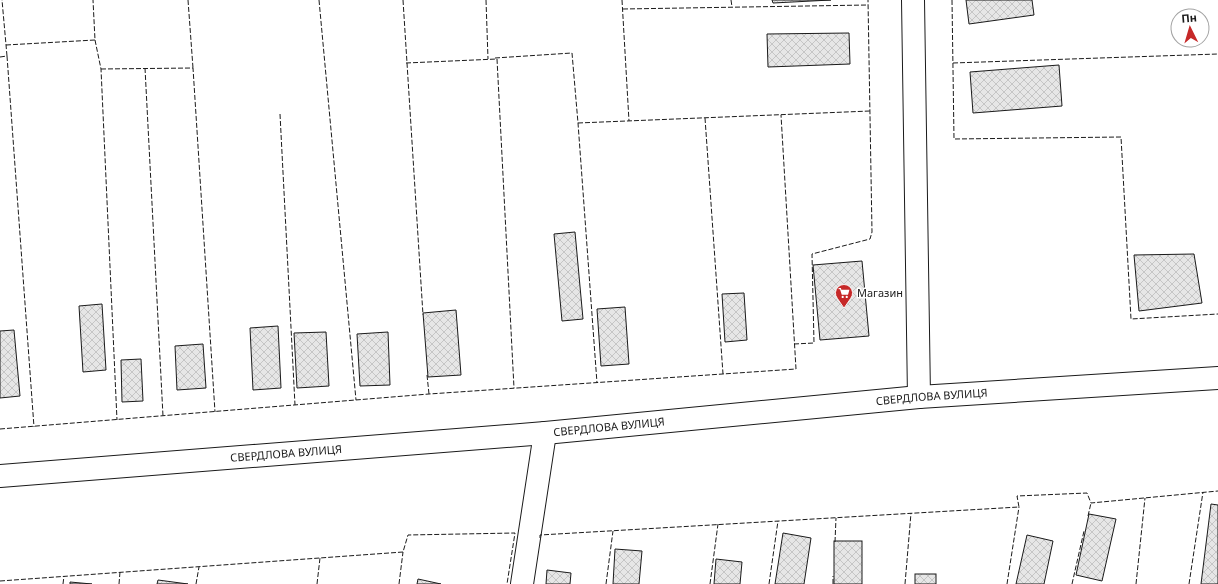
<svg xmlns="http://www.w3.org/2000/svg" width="1218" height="584" font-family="'Noto Sans',sans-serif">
  <defs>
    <pattern id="building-cross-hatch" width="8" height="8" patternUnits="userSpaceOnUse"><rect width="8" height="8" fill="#e6e6e6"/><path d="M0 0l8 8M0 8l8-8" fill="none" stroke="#c5c5c5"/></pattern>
  </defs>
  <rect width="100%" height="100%" fill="#fff"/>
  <g fill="url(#building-cross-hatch)" stroke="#1a1a1a">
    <path d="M 772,0 L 831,0 L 773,3 Z"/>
    <path d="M 966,0 L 1032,0 L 1034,15 L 969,24 Z"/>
    <path d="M 849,33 L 850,64 L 768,67 L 767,34 Z"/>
    <path d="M 1059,65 L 1062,106 L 973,113 L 970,72 Z"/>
    <path d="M 575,232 L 583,319 L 562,321 L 554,234 Z"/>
    <path d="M 1194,254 L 1202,303 L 1139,311 L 1134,255 Z"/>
    <path d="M 862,261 L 869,336 L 820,340 L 813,265 Z"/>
    <path d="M 744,293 L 747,340 L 725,342 L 722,294 Z"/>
    <path d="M 102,304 L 106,370 L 83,372 L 79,306 Z"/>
    <path d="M 625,307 L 629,364 L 601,366 L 597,309 Z"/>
    <path d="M 456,310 L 461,375 L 428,377 L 423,313 Z"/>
    <path d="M 278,326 L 281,388 L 253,390 L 250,328 Z"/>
    <path d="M 14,330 L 20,396 L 0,398 L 0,331 Z"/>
    <path d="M 326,332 L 329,386 L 297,388 L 294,333 Z"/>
    <path d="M 388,332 L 390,385 L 360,386 L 357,334 Z"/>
    <path d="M 203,344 L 206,388 L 177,390 L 175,346 Z"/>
    <path d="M 141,359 L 143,401 L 122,402 L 121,360 Z"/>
    <path d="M 1211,504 L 1218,505 L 1218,584 L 1201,584 Z"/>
    <path d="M 1089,514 L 1116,519 L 1102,581 L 1076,575 Z"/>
    <path d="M 783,533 L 811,538 L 804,584 L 775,584 Z"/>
    <path d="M 1027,535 L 1053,541 L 1044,584 L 1016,584 Z"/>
    <rect x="834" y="541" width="28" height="43"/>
    <path d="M 615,549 L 642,551 L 639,584 L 613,584 Z"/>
    <path d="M 716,559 L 742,562 L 740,584 L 714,584 Z"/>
    <path d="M 547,570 L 571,573 L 570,584 L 546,584 Z"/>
    <rect x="915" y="574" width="21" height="10"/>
    <path d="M 418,579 L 441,584 L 417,584 Z"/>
    <path d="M 158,580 L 188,584 L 157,584 Z"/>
    <path d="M 70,582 L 92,584 L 70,584 Z"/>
  </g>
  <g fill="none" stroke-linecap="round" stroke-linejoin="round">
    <defs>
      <g id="street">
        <path d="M 913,0 L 919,397"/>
        <path d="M 522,584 L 545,433"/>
      </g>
      <g id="secondary">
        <path id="s1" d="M 0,476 L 545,433 L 919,397 L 1218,378"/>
      </g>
    </defs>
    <use href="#street" stroke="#1a1a1a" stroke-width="24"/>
    <use href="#secondary" stroke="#1a1a1a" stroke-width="24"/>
    <use href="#street" stroke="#fff" stroke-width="22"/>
    <use href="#secondary" stroke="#fff" stroke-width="22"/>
    <g stroke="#1a1a1a" stroke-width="1" stroke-dasharray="5 2" stroke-linecap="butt">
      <path d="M 188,0 L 193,68"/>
      <path d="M 319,0 L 356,400"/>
      <path d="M 403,0 L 423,315"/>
      <path d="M 486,0 L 488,59"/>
      <path d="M 622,0 L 629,121"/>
      <path d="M 731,0 L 732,7"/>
      <path d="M 952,0 L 954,139 L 1121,137 L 1131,319 L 1218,314"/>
      <path d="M 623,9 L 868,5"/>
      <path d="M 95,40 L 101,69 L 117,420"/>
      <path d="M 6,45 L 95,40 L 93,0"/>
      <path d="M 7,56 L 34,427"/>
      <path d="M 0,57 L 7,56 L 2,0"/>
      <path d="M 495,58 L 572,53 L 578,123 L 597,383"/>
      <path d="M 406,63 L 497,59 L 514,388"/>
      <path d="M 953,63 L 1218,54"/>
      <path d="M 145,68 L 163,416"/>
      <path d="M 101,69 L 193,68 L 215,412"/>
      <path d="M 280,114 L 295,405"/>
      <path d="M 705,118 L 723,374"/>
      <path d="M 578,123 L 870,111"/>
      <path d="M 794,344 L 814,343 L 812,254 L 870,239 L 872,232 L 868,0"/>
      <path d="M 427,375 L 429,394"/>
      <path d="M 0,429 L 429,394 L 796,369 L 781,115"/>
      <path d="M 1088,516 L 1091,503"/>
      <path d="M 540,538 L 540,535 L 1019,507 L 1017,496 L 1087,493 L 1091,503 L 1218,491"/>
      <path d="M 835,542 L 836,518"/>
      <path d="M 0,581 L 403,552 L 408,535 L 515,533 L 507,584"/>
      <path d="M 63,584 L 64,576"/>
      <path d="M 119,584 L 120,572"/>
      <path d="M 196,584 L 199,567"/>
      <path d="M 317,584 L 320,558"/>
      <path d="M 399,584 L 403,552"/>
      <path d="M 606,584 L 613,531"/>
      <path d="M 710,584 L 718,524"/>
      <path d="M 769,584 L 778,521"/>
      <path d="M 833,584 L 833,576"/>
      <path d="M 905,584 L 911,513"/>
      <path d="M 1007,584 L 1019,507"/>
      <path d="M 1072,584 L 1084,531"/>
      <path d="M 1136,584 L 1145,498"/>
      <path d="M 1189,584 L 1203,492"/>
    </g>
  </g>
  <defs>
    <symbol id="supermarket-pin" viewBox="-11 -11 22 30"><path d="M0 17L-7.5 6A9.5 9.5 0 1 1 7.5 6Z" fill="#c62828" stroke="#fff"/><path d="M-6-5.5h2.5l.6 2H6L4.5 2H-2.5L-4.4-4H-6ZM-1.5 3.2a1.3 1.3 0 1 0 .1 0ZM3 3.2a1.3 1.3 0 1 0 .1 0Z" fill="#fff"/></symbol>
  </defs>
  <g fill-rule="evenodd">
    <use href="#supermarket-pin" x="834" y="283" width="20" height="27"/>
  </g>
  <g text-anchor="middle" stroke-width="3" stroke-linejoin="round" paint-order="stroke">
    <g font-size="11" fill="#1a1a1a" stroke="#fff" text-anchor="start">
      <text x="857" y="297">Mагазин</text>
    </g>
    <g font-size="11" fill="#1a1a1a" stroke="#fff">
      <text dy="4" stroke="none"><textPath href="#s1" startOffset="935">СВЕРДЛОВА ВУЛИЦЯ</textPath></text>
      <text dy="4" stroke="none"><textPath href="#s1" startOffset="611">СВЕРДЛОВА ВУЛИЦЯ</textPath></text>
      <text dy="4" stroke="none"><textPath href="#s1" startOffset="287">СВЕРДЛОВА ВУЛИЦЯ</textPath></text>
    </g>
  </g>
  <g transform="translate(1190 28) rotate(355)"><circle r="19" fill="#ffffff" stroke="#a3a3a3"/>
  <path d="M0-3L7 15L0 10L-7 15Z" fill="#c62828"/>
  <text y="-6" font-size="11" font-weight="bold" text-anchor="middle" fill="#1a1a1a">Пн</text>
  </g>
</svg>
